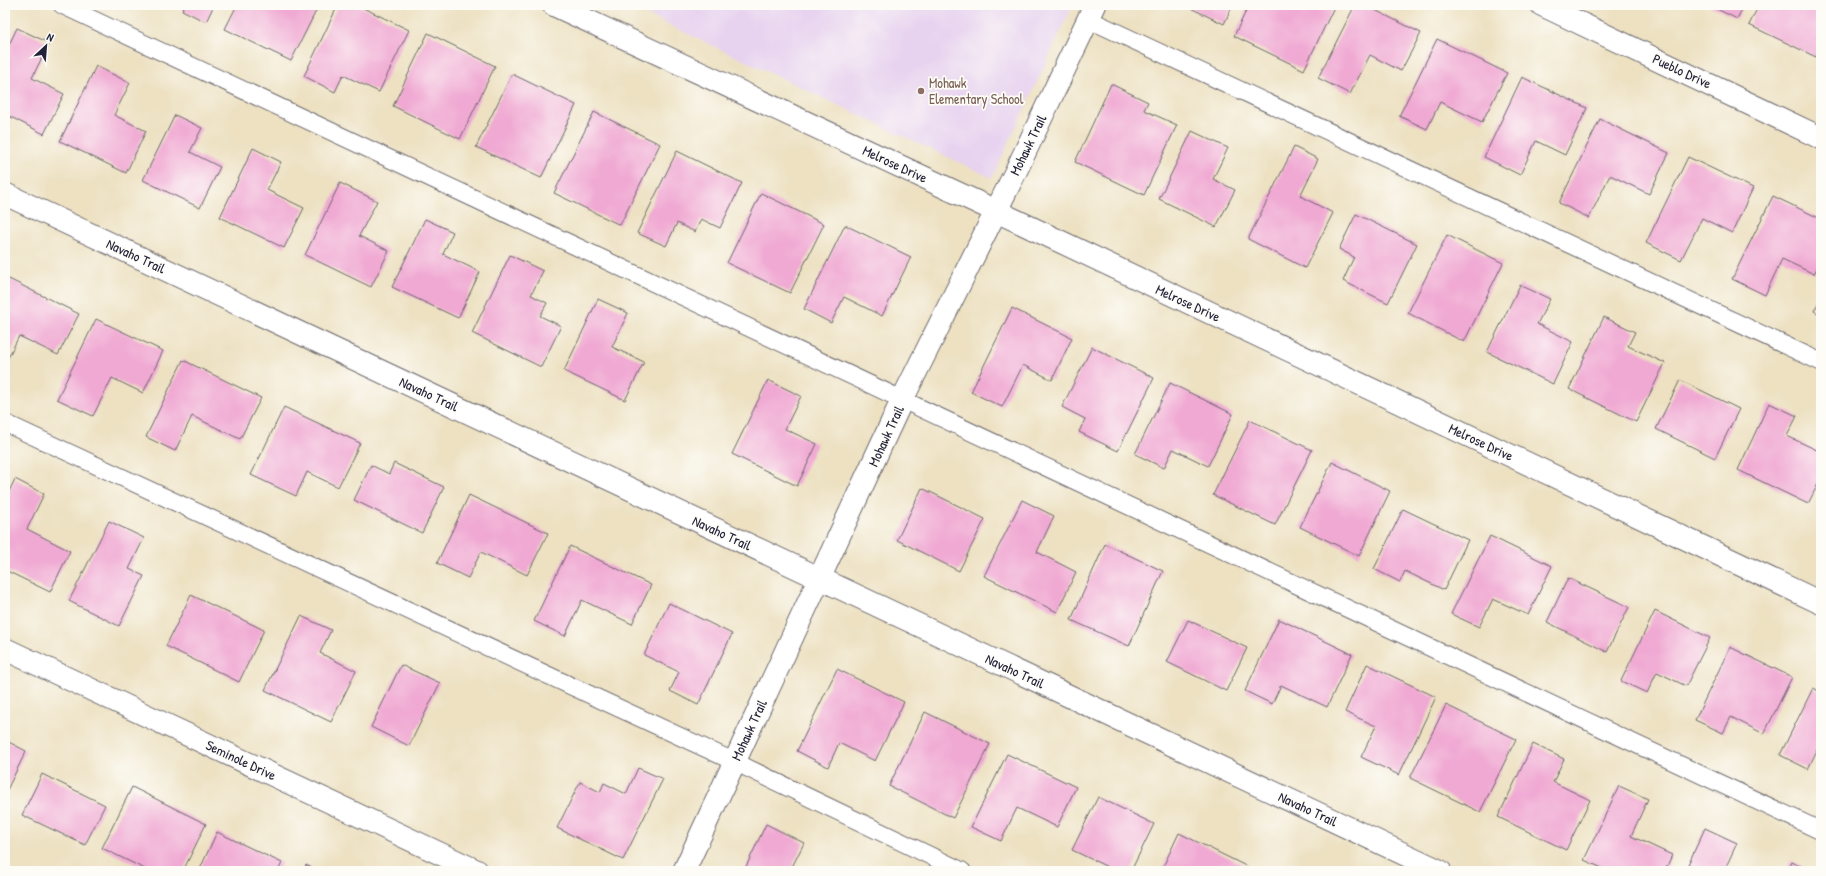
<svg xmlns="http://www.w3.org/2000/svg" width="1826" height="876" font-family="'Patrick Hand',sans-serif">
  <rect width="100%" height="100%" fill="#fdfcf7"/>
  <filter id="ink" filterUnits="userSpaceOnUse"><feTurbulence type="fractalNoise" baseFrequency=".025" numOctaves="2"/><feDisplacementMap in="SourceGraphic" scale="8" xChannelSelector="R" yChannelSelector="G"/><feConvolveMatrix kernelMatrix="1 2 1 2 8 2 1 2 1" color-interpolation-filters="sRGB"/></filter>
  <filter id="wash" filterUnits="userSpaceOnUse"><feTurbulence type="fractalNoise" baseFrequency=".012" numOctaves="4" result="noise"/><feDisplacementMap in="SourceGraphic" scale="16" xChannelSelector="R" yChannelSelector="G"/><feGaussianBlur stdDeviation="0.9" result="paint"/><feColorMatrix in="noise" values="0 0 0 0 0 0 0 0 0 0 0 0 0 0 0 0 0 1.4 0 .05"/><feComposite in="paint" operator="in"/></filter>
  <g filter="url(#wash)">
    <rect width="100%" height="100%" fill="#ede1c2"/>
    <path fill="#e7d2ef" d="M 627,5 L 1073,5 L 992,178 Z"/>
    <g id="blocks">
      <g fill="#f0a9d3">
        <path d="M 185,5 L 214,5 L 206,22 L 182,10 Z"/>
        <path d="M 237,5 L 319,5 L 291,61 L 225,29 Z"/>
        <path d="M 338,5 L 357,5 L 409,30 L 379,92 L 343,75 L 335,92 L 304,76 Z"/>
        <path d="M 1184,5 L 1233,5 L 1224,24 Z"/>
        <path d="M 1249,5 L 1335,5 L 1304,70 L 1234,36 Z"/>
        <path d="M 1355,5 L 1365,5 L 1421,33 L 1401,71 L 1370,55 L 1350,94 L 1318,78 Z"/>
        <path d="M 1709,5 L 1744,5 L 1737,19 Z"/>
        <path d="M 1759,5 L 1821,5 L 1821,46 L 1816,57 L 1749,25 Z"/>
        <path d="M 17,28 L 49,43 L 32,78 L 64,94 L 44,134 L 5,114 L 5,53 Z"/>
        <path d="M 428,33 L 495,66 L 460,139 L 393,106 Z"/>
        <path d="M 1437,39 L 1507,73 L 1482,122 L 1440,102 L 1427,129 L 1399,116 Z"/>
        <path d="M 96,66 L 130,83 L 114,115 L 146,131 L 126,173 L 60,141 Z"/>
        <path d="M 512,74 L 576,105 L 541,178 L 476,147 Z"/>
        <path d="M 1522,77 L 1587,108 L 1565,155 L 1536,141 L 1520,175 L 1484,157 Z"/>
        <path d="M 1111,84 L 1148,102 L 1144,110 L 1177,125 L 1144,195 L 1075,162 Z"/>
        <path d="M 594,112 L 660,144 L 620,225 L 554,193 Z"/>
        <path d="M 175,115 L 202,128 L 190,152 L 220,167 L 200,208 L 143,180 Z"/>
        <path d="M 1600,119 L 1669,153 L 1649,194 L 1610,175 L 1589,218 L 1559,203 Z"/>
        <path d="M 1192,131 L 1228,148 L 1213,179 L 1235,190 L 1216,227 L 1159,199 Z"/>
        <path d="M 1294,147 L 1318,159 L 1300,196 L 1333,213 L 1305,268 L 1248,239 Z"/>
        <path d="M 253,148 L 281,162 L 267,190 L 304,208 L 284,248 L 220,217 Z"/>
        <path d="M 677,151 L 742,183 L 720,228 L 701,219 L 695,232 L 677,223 L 666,246 L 637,233 Z"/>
        <path d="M 1688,157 L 1753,188 L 1732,233 L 1702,218 L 1681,260 L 1646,243 Z"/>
        <path d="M 340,183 L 377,201 L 359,236 L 389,251 L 371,287 L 305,255 Z"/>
        <path d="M 761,193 L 824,224 L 790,293 L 727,263 Z"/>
        <path d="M 1773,196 L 1821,219 L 1821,260 L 1814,274 L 1782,259 L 1765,295 L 1732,279 Z"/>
        <path d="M 1356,214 L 1417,244 L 1388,303 L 1343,281 L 1354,257 L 1339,249 Z"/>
        <path d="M 425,219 L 453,232 L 443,254 L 480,272 L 458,318 L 392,287 Z"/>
        <path d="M 845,225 L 911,257 L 882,316 L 844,297 L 831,323 L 804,309 Z"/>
        <path d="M 1447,235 L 1503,263 L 1464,342 L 1408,313 Z"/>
        <path d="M 510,255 L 543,271 L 531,295 L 547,303 L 540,316 L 561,326 L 541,367 L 472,333 Z"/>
        <path d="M 7,278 L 79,314 L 58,355 L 19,336 L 5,364 L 5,281 Z"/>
        <path d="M 1520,285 L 1550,299 L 1537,324 L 1573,342 L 1553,384 L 1487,352 Z"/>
        <path d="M 1821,298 L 1821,315 L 1814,311 Z"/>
        <path d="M 598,299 L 628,313 L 612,347 L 644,362 L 625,400 L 564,371 Z"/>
        <path d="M 1012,308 L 1072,338 L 1052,380 L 1023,365 L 1002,407 L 971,392 Z"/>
        <path d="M 1604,317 L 1635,332 L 1628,346 L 1665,363 L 1636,422 L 1569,389 Z"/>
        <path d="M 96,319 L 163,351 L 143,393 L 112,378 L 93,416 L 57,399 Z"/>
        <path d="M 1092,347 L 1154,378 L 1118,451 L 1079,432 L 1085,419 L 1062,407 Z"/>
        <path d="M 183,360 L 261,398 L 240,439 L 192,416 L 175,451 L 146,437 Z"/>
        <path d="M 768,380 L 801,396 L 785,429 L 817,444 L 797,486 L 732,454 Z"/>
        <path d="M 1680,380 L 1739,409 L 1715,458 L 1656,429 Z"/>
        <path d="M 1170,383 L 1233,414 L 1208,466 L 1173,449 L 1164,468 L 1135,454 Z"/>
        <path d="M 1769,403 L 1797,416 L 1787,436 L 1821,452 L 1821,478 L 1808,504 L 1738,470 Z"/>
        <path d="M 284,407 L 360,443 L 338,487 L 307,472 L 296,496 L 251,475 Z"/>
        <path d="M 1250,420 L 1312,450 L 1275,525 L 1213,495 Z"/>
        <path d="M 1332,462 L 1390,491 L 1359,556 L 1300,527 Z"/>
        <path d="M 394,463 L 444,487 L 422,533 L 354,500 L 371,465 L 389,474 Z"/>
        <path d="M 15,479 L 44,494 L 27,529 L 70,551 L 50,592 L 5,570 L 5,500 Z"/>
        <path d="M 922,488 L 985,519 L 959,571 L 897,540 Z"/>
        <path d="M 469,495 L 548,533 L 527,575 L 481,552 L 468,578 L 437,563 Z"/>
        <path d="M 1022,500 L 1054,516 L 1037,552 L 1076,572 L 1057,612 L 984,576 Z"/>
        <path d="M 1403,509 L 1468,540 L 1444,590 L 1405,571 L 1400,582 L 1374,569 Z"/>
        <path d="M 109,521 L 144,538 L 129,569 L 144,576 L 119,626 L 69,601 Z"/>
        <path d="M 1490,536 L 1552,566 L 1528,615 L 1493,599 L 1479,627 L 1451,614 Z"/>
        <path d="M 1105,544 L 1163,571 L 1129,646 L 1071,620 Z"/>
        <path d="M 570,546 L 651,585 L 632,624 L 582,600 L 565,636 L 534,621 Z"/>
        <path d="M 1568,578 L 1629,607 L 1607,652 L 1547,622 Z"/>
        <path d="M 191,595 L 264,630 L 239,682 L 166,646 Z"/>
        <path d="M 669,603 L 732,634 L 698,705 L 670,691 L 679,672 L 644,655 Z"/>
        <path d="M 1655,611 L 1710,638 L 1686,686 L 1657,672 L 1647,693 L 1621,681 Z"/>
        <path d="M 301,616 L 331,630 L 320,653 L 356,671 L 331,722 L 265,690 Z"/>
        <path d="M 1279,619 L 1352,654 L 1327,707 L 1281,685 L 1272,704 L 1245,691 Z"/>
        <path d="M 1188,620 L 1247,648 L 1226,691 L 1167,662 Z"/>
        <path d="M 1730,647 L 1792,677 L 1764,734 L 1731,717 L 1723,733 L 1695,720 Z"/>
        <path d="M 1367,664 L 1436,697 L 1399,775 L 1361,757 L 1376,726 L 1345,712 Z"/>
        <path d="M 401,665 L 440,683 L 409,746 L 371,727 Z"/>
        <path d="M 837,669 L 904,702 L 875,761 L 839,743 L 828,767 L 797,751 Z"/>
        <path d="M 1813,688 L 1821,692 L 1821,747 L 1819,746 L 1808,769 L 1780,755 Z"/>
        <path d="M 1446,705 L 1516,739 L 1480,812 L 1410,778 Z"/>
        <path d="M 925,712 L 990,744 L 953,818 L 889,786 Z"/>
        <path d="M 5,740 L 26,751 L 5,794 Z"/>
        <path d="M 1533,744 L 1564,759 L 1553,782 L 1590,800 L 1566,850 L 1498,817 Z"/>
        <path d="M 1007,754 L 1076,787 L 1057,827 L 1017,808 L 1001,841 L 971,827 Z"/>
        <path d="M 638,768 L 663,779 L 623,860 L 557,828 L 580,782 L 600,792 L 604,783 L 626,794 Z"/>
        <path d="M 42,774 L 105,805 L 85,845 L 22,815 Z"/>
        <path d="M 1619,786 L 1648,799 L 1631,836 L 1672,855 L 1665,871 L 1609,871 L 1584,860 Z"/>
        <path d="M 132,787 L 206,824 L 183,871 L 149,871 L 102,848 Z"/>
        <path d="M 1098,797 L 1154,824 L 1131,871 L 1116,871 L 1072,850 Z"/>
        <path d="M 766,824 L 804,843 L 790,871 L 744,871 Z"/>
        <path d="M 1705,828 L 1737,843 L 1724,871 L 1685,871 Z"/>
        <path d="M 217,832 L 282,863 L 278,871 L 199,871 Z"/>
        <path d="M 1179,833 L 1254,870 L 1253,871 L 1161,871 Z"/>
        <path d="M 1791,861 L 1811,871 L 1786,871 Z"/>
        <path d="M 306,865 L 318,871 L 303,871 Z"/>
      </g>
    </g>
  </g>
  <g filter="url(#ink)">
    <use href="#blocks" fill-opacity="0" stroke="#69656a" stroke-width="1"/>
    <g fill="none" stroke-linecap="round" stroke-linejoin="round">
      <defs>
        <g id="service">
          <path d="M 62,5 L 1821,831"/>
          <path d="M 1088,19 L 1821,362"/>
          <path d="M 5,423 L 735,762 L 962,871"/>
        </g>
        <g id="minor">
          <path d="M 1542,5 L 1821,138"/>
          <path d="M 5,194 L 1440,871"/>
          <path d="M 5,649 L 477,871"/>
          <path d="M 684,871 L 902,400 L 1015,173 L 1095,5"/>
        </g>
        <path id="tertiary" d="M 554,5 L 996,211 L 1821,603"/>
      </defs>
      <use href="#service" stroke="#69656a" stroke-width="19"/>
      <use href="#minor" stroke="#69656a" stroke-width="24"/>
      <use href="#tertiary" stroke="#69656a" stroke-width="24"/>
      <use href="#service" stroke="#fff" stroke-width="17"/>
      <use href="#minor" stroke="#fff" stroke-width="22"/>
      <use href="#tertiary" stroke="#fff" stroke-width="22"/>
    </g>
  </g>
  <circle fill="#8d6e63" stroke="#fdfcf7" stroke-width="1.5" cx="921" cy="91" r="4"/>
  <g text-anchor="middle" stroke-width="3.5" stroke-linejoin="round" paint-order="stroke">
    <g font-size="14" fill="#22223b" stroke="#fdfcf7">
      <text transform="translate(1682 71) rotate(25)" y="5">Pueblo Drive</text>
      <text transform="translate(1028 145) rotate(-64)" y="5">Mohawk Trail</text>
      <text transform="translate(895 164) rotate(25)" y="5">Melrose Drive</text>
      <text transform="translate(136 256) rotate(25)" y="5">Navaho Trail</text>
      <text transform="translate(1188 303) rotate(25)" y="5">Melrose Drive</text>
      <text transform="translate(429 394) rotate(25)" y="5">Navaho Trail</text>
      <text transform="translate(886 436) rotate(-65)" y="5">Mohawk Trail</text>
      <text transform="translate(1481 442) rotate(25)" y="5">Melrose Drive</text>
      <text transform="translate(722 533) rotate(25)" y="5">Navaho Trail</text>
      <text transform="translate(1015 671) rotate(25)" y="5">Navaho Trail</text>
      <text transform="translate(749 730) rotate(-65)" y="5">Mohawk Trail</text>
      <text transform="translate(241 760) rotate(25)" y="5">Seminole Drive</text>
      <text transform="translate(1308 809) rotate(25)" y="5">Navaho Trail</text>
    </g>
    <g font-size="14" fill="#785e54" stroke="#fdfcf7" text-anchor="start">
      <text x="929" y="88">Mohawk<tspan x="929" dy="16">Elementary School</tspan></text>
    </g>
  </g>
  <rect width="1826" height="876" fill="none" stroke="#fdfcf7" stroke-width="20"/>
  <g transform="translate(46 46) rotate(26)" stroke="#fdfcf7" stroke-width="3" paint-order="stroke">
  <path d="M0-3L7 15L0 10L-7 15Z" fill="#22223b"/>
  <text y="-6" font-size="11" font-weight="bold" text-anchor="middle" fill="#22223b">N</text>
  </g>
</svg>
